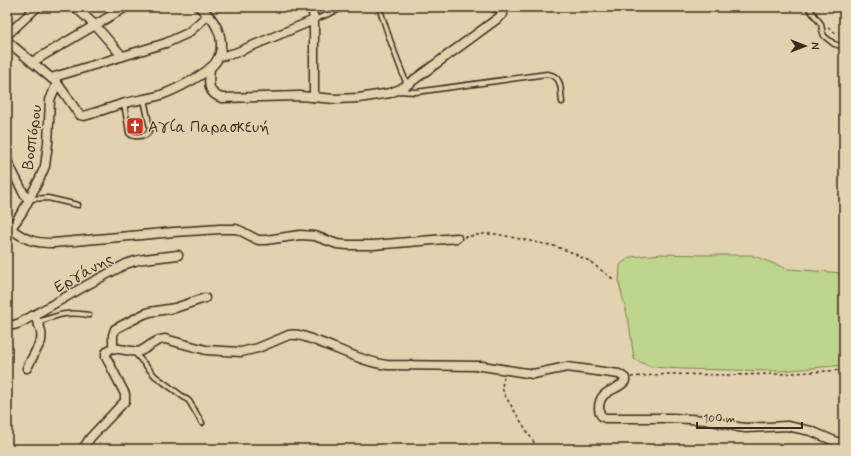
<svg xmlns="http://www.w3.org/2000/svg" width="851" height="456" font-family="Mynerve,sans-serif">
  <rect width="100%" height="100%" fill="#e3d2af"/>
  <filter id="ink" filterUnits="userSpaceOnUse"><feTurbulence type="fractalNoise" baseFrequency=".025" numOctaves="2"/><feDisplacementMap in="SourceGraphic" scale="8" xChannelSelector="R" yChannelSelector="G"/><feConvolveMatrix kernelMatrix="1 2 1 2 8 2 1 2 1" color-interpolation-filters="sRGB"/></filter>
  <g filter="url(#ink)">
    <path fill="#bed68c" stroke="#7c8055" d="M 661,254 L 706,255 L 751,255 L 788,269 L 844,273 L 844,365 L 780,371 L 682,369 L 651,367 L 634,359 L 629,323 L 619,283 L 620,265 L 630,257 Z"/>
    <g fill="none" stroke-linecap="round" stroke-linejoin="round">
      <defs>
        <g id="service">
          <path d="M 379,7 L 390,40 L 407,85"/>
          <path d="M 808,7 L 821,24 L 822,30 L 824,36 L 834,44 L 844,47"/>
          <path d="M 314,20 L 345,7"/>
          <path d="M 398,91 L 416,92 L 547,74 C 563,76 560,89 562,102"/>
          <path d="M 124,103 L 129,133 C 133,138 140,136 146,135 L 148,133 L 150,128 L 144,99"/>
          <path d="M 29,199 L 48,198 L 78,205"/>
          <path d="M 38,322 C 58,315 67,311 89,315"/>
          <path d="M 134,352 L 155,376 L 189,401 L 202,423"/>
        </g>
        <g id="minor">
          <path d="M 75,7 L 95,25 L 122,56"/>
          <path d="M 311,7 L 313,13 L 314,20 L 314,97"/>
          <path d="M 7,35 L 37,7"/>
          <path d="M 7,41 L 57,83 L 65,94 L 78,113 L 80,115 L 84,116 C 98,112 111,107 125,103 C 137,100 149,99 161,95 C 175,90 210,73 217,60 C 221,53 222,44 220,36 C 217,25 209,14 199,7"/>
          <path d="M 219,56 L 227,55 L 235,53 L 314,20"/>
          <path d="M 32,62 L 126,7"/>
          <path d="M 210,68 C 209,82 206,93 222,98 L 300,96 L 335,99 L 359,98 L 390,93 L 400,89 L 407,85 L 497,19 L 503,14 L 503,10 L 501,8 L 494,7"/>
          <path d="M 51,78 L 166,43 L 188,33 L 208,15"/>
          <path d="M 7,161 L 25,196 L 29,199"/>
          <path d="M 11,229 C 26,240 34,243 53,243 L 174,232 L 220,229 L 236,229 L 241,231 L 258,240 L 266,240 L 300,235 L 315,236 L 337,244 L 348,245 L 373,245 L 457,238"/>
          <path d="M 7,234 L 23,211 L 40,178 L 45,166 L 48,143 L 50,100 L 57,83"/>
          <path d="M 7,325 L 14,325 L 20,323 L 87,285 L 126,264 L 135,261 L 144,259 L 178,255"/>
          <path d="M 113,348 L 113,335 L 115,329 L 144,314 L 150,312 L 175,308 L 205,298"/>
          <path d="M 27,368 L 41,341 C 43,331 38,323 34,315"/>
          <path d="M 83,449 L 90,438 L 125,401 L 125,394 L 106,357 L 106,353 L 110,349 L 113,348 L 138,352 C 148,349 154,339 165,339 L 206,350 L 241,352 L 258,348 L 289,335 C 300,333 310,339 319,342 C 341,350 364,362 387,365 L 482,366 L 533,374 L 567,367 L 619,374 L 625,378 L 625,381 C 618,391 599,389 599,408 C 599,413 600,416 605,418 L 671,418 L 707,420 L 738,427 L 746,428 L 787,426 L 811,431 L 844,445"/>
        </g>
      </defs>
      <use href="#service" stroke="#3b2a1e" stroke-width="7"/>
      <use href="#minor" stroke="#3b2a1e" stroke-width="11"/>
      <g stroke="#3b2a1e" stroke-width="1.5" stroke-dasharray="3 3" stroke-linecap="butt">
        <path d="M 828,28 L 837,34 L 844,35"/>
        <path d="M 464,237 L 484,234 L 496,234 L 554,246 L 571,252 L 589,261 L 613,279"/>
        <path d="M 504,377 L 502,387 L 504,394 L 538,449"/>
        <path d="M 631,377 L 669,374 L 732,375 L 778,374 L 844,370"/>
      </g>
      <use href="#service" stroke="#e3d2af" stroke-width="4"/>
      <use href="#minor" stroke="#e3d2af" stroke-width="8"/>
    </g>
  </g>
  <defs>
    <symbol id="church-square" viewBox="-11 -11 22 22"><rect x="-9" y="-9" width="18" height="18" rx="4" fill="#c8321e" stroke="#e3d2af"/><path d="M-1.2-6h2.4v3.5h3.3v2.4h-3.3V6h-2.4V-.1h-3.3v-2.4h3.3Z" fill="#fff"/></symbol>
  </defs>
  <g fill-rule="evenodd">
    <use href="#church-square" x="125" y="116" width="20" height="20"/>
  </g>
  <g text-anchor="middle" stroke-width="3" stroke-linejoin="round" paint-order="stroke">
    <g font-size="16" fill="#3b2a1e" stroke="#e3d2af" text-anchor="start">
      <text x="148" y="132">Αγία Παρασκευή</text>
    </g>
    <g font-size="16" fill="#3b2a1e" stroke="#e3d2af">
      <text transform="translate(31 137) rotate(-82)" y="6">Βοσπόρου</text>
      <text transform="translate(83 272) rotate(-29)" y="6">Εργάνης</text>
    </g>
  </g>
  <rect width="851" height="456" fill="none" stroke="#e3d2af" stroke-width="24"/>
  <rect x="12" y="12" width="827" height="432" fill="none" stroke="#3b2a1e" stroke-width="1.5" filter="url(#ink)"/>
  <g transform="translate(805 46) rotate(90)" stroke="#e3d2af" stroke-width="3" paint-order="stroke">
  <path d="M0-3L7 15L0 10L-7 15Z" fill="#3b2a1e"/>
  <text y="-6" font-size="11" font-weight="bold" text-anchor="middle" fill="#3b2a1e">N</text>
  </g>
  <path d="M697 422v6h105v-6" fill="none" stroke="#3b2a1e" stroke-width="2"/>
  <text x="703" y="422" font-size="12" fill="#3b2a1e" stroke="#e3d2af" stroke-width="3" paint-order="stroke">100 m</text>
</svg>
